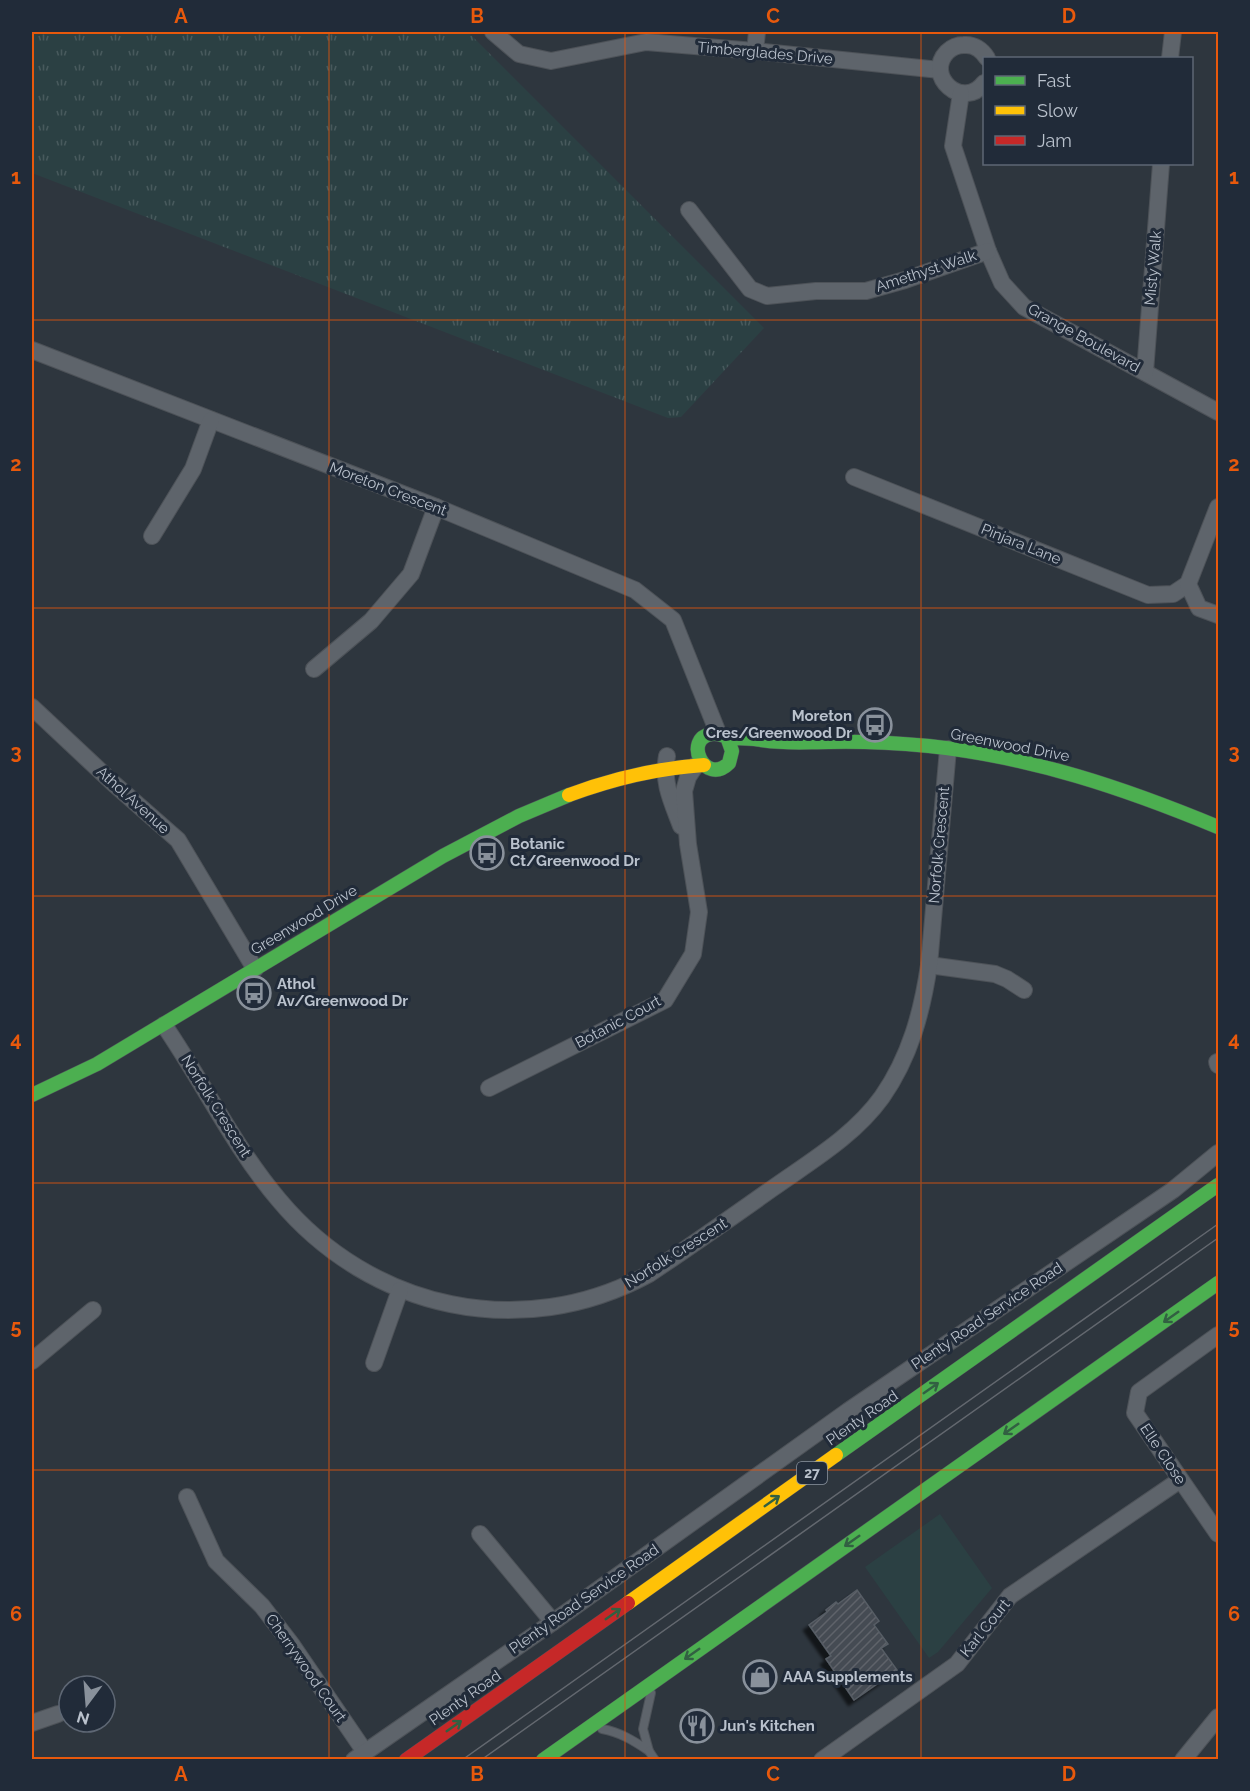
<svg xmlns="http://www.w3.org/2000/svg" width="1250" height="1791" font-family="Raleway,sans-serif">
  <defs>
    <pattern id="grass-tufts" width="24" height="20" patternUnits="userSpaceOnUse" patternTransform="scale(1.5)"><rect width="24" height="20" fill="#2b4043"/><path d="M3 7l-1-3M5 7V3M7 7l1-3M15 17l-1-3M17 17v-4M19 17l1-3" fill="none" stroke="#485a5d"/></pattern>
    <pattern id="building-hatch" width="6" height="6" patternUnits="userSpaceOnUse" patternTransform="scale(1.5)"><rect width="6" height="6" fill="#454b52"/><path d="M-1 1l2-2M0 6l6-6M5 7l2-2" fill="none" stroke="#5e636a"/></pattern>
    <filter id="shadow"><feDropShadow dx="-5.5" dy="5.5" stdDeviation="1.5" flood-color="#0009"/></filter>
  </defs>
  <rect width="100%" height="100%" fill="#2e363e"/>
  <path fill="url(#grass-tufts)" d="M 32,32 L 468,32 L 764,328 L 681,417 L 668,418 L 32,173 Z"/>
  <path fill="#2b4043" d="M 940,1514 L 992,1588 L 938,1652 L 929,1658 L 865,1567 Z"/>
  <path fill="url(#building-hatch)" stroke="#575d65" stroke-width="1.5" filter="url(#shadow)" d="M 857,1590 L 879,1621 L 874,1625 L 888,1644 L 881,1648 L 897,1670 L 854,1700 L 826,1659 L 831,1656 L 809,1625 L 827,1612 L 826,1610 L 836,1602 L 838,1604 Z"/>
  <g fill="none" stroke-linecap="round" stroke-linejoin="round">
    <defs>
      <g id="lane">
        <path d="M 602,1729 C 620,1732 634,1741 649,1751 L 643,1729 L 651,1693"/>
        <path d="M 649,1751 L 655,1760"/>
      </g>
      <g id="street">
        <path d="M 493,32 L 519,54 L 551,61 L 646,42 L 755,51 L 940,70"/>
        <path d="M 755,51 L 757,32"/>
        <path d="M 1170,58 L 1173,32"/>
        <path d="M 984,83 C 963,111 924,76 947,52 C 952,47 958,45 964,45 C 974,44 982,50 987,58"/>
        <path d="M 961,93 L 953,146 L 988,251 L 1002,283 L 1024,307 L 1218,412"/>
        <path d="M 689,210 L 750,289 L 767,296 L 816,291 L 866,291 L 905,280 L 988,251"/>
        <path d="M 32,350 L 436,507 L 635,590 L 673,620 L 718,733"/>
        <path d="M 1145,372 L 1161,164"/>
        <path d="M 854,477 L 1148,595 L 1173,594 L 1188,584"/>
        <path d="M 1218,507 L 1188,584 L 1199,608 L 1218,615"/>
        <path d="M 152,536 L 193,469 L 211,420"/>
        <path d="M 314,669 L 371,621 L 411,574 L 436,507"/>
        <path d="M 32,707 L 113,783 L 178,840 L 255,969"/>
        <path d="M 667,756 C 662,783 672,802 681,826"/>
        <path d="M 929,965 L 995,974 L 1007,979 L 1024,990"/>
        <path d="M 164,1025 C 203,1082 234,1147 279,1200 C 371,1310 522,1343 649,1274 C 691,1246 732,1217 773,1188 C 811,1161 854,1136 882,1097 C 910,1057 922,1012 929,965 L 948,749"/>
        <path d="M 1217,1062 L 1218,1065"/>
        <path d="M 489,1088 L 665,1000 L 693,954 L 699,912 L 688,844 L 684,791 L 688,777 L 696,765"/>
        <path d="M 1218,1335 L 1139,1392 L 1135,1413 L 1218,1534"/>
        <path d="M 32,1361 L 93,1310"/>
        <path d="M 374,1363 L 400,1290"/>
        <path d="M 187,1497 L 216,1561 L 262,1606 L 292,1645 L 365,1752"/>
        <path d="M 480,1534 L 553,1622"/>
        <path d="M 32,1723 L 58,1714"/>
        <path d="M 354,1760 L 553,1622 L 848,1411 L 1173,1190 L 1218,1153"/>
        <path d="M 822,1760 L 957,1664 L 1010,1596 L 1180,1480"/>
        <path d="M 1183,1760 L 1218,1717"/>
      </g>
      <g id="fast">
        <path d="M 727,737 L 732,751 L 729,763 C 705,787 682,738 712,734 C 718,733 723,736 729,737 C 740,739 751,738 761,740 C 784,744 806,742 829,742 C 863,741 896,743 929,746 C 1032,757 1124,788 1218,827"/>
        <path d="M 32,1095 L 97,1064 L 443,856 L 519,816 L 569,795"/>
        <path d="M 836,1455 L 1218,1185"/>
        <path d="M 543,1760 L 1218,1283"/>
      </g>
      <g id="slow">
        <path d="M 569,795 C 612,779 658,768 704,765"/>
        <path d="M 628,1603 L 836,1455"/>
      </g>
      <path id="jam" d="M 406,1760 L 628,1603"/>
    </defs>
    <use href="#lane" stroke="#4d5258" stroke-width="10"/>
    <use href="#street" stroke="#4d5258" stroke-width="18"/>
    <use href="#fast" stroke="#4d5258" stroke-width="15"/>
    <use href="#slow" stroke="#4d5258" stroke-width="15"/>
    <use href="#jam" stroke="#4d5258" stroke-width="15"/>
    <use href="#lane" stroke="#5e646b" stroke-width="8"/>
    <use href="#street" stroke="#5e646b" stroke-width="16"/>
    <use href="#fast" stroke="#4caf50" stroke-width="14"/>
    <use href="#slow" stroke="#ffc107" stroke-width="14"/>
    <use href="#jam" stroke="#c62828" stroke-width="14"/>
    <g stroke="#63686f" stroke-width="1.5">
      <path d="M 462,1760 L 1218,1224"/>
      <path d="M 481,1760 L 1218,1238"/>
    </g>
  </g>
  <defs><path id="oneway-shaft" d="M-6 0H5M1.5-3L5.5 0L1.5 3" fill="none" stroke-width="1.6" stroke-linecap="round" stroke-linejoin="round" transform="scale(1.5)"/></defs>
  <g stroke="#326042">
    <use href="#oneway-shaft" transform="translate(1171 1317) rotate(145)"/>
    <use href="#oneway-shaft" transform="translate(931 1388) rotate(-35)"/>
    <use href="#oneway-shaft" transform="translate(1011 1429) rotate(145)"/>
    <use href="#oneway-shaft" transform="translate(772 1501) rotate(-35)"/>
    <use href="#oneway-shaft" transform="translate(852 1541) rotate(145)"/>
    <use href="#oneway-shaft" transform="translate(613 1614) rotate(-35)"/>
    <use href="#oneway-shaft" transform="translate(692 1654) rotate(145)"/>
    <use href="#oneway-shaft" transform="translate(454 1726) rotate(-35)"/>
  </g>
  <path fill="none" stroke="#e8590c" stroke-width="1.5" stroke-opacity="0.55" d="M 329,32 L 329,1760M 625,32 L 625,1760M 921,32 L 921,1760M 32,320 L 1218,320M 32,608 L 1218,608M 32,896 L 1218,896M 32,1183 L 1218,1183M 32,1470 L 1218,1470"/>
  <defs>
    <symbol id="bus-ring" viewBox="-11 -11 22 22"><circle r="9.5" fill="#212b39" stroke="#89919b" stroke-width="1.5"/><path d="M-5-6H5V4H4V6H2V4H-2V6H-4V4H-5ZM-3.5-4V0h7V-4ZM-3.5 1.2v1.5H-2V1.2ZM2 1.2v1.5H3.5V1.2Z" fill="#89919b"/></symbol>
    <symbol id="shop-ring" viewBox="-11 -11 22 22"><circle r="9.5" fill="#212b39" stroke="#89919b" stroke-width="1.5"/><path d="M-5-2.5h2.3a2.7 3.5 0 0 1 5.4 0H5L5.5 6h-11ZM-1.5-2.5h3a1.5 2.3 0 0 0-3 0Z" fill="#89919b"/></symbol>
    <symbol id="restaurant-ring" viewBox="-11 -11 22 22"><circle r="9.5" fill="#212b39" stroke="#89919b" stroke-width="1.5"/><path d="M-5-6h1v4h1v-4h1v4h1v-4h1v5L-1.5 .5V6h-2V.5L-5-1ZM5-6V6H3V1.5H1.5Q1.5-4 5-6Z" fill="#89919b"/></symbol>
  </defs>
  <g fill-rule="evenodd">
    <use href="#bus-ring" x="856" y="706" width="38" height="38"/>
    <use href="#bus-ring" x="468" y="834" width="38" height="38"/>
    <use href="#bus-ring" x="235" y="974" width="38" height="38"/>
    <use href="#shop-ring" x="741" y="1658" width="38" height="38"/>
    <use href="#restaurant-ring" x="678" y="1707" width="38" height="38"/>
  </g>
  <g text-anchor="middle" stroke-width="6" stroke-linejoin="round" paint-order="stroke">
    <rect fill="#212b39" stroke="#8c95a1" stroke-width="1.5" x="797" y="1462" width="30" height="22" rx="4.5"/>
    <g font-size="14" font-weight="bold" fill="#bac2cd">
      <text x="812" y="1478">27</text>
    </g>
    <g font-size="15" fill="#bac2cd" stroke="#212b39">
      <text transform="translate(765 53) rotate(5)" y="5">Timberglades Drive</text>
      <text transform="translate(1153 268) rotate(-85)" y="5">Misty Walk</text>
      <text transform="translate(926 271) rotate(-18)" y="5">Amethyst Walk</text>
      <text transform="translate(1084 338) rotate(29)" y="5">Grange Boulevard</text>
      <text transform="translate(388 489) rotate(21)" y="5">Moreton Crescent</text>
      <text transform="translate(1021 544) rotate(22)" y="5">Pinjara Lane</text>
      <text transform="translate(1010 745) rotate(11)" y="5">Greenwood Drive</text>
      <text transform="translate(133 800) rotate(42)" y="5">Athol Avenue</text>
      <text transform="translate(939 845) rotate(-85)" y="5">Norfolk Crescent</text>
      <text transform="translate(304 920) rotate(-31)" y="5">Greenwood Drive</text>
      <text transform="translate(618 1022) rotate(-28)" y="5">Botanic Court</text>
      <text transform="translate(216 1106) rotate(58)" y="5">Norfolk Crescent</text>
      <text transform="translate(676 1253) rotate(-32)" y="5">Norfolk Crescent</text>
      <text transform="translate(987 1316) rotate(-34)" y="5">Plenty Road Service Road</text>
      <text transform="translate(862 1418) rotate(-35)" y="5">Plenty Road</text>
      <text transform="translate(1163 1454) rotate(56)" y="5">Elle Close</text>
      <text transform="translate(584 1599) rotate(-35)" y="5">Plenty Road Service Road</text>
      <text transform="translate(985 1628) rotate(-51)" y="5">Karl Court</text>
      <text transform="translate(306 1668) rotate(55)" y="5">Cherrywood Court</text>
      <text transform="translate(465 1698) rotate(-35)" y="5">Plenty Road</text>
    </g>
    <g font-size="15" font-weight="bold" fill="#bac2cd" stroke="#212b39" text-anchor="start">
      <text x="852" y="721" text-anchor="end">Moreton<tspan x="852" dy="17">Cres/Greenwood Dr</tspan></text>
      <text x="510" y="849">Botanic<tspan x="510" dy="17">Ct/Greenwood Dr</tspan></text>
      <text x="277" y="989">Athol<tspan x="277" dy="17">Av/Greenwood Dr</tspan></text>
      <text x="783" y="1682">AAA Supplements</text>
      <text x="720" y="1731">Jun's Kitchen</text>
    </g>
  </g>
  <rect width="1250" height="1791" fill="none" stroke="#212b39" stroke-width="66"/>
  <rect x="983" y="57" width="210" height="108" fill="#212b39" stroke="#5e6774" stroke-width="1.5"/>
  <rect x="995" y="76" width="30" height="9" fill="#4caf50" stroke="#5e6774" stroke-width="1.5"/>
  <text x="1037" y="87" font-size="18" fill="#bac2cd">Fast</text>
  <rect x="995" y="106" width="30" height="9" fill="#ffc107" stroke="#5e6774" stroke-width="1.5"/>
  <text x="1037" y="117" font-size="18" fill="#bac2cd">Slow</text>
  <rect x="995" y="136" width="30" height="9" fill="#c62828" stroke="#5e6774" stroke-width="1.5"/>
  <text x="1037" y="147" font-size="18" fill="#bac2cd">Jam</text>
  <g transform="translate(87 1704) rotate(196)"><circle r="28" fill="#212b39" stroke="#5e6774" stroke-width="1.5"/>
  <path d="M0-4.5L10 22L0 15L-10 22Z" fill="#89919b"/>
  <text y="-9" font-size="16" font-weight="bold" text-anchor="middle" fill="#bac2cd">N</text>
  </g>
  <rect x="33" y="33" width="1184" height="1725" fill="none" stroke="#e8590c" stroke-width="2"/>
  <g font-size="20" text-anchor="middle" font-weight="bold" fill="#e8590c">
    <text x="181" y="23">A</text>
    <text x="477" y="23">B</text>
    <text x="773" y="23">C</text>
    <text x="1069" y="23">D</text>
    <text x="16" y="184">1</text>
    <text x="1234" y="184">1</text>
    <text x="16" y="471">2</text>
    <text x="1234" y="471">2</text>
    <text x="16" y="759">3</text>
    <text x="1234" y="759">3</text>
    <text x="16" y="1046">4</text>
    <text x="1234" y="1046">4</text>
    <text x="16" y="1334">5</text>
    <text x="1234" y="1334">5</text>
    <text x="16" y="1621">6</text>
    <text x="1234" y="1621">6</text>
    <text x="181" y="1781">A</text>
    <text x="477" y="1781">B</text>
    <text x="773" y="1781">C</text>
    <text x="1069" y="1781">D</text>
  </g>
</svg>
